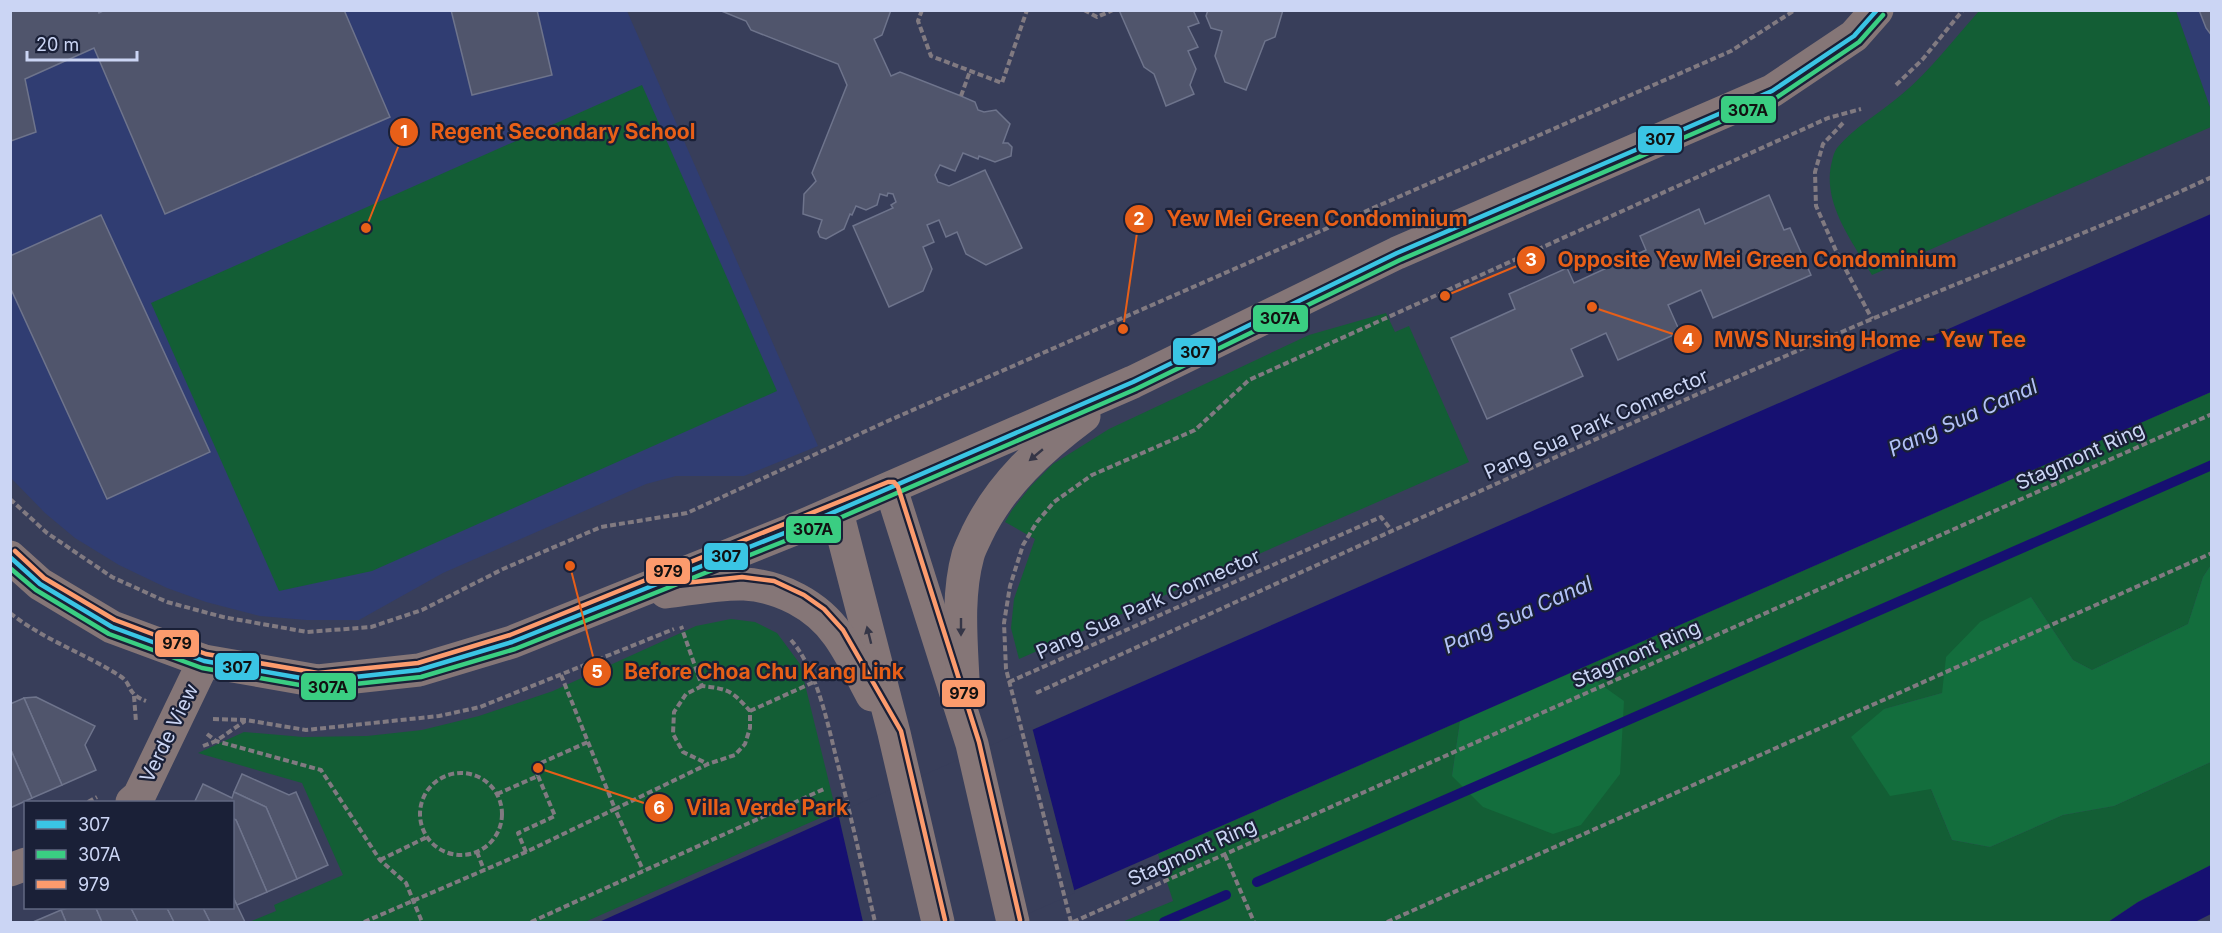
<svg xmlns="http://www.w3.org/2000/svg" width="2222" height="933" font-family="Inter,sans-serif">
  <rect width="100%" height="100%" fill="#383e5a"/>
  <g fill="#303d72">
    <path d="M 10,11 L 627,11 L 818,446 L 744,476 L 676,476 L 646,484 L 443,573 L 359,620 L 306,620 L 260,616 L 206,602 L 167,588 L 119,565 L 75,538 L 45,513 L 11,478 Z"/>
    <path d="M 2176,11 L 2211,11 L 2211,110 Z"/>
  </g>
  <g fill="#135e35">
    <path d="M 1979,11 L 2176,11 L 2211,110 L 2211,127 L 1872,275 C 1852,241 1821,202 1832,161 C 1833,157 1834,152 1837,148 C 1854,127 1880,113 1901,95 C 1930,71 1954,39 1979,11 Z"/>
    <path d="M 642,85 L 777,391 L 372,571 L 279,591 L 151,303 Z"/>
    <path d="M 1386,313 L 1395,332 L 1409,326 L 1469,462 L 1019,659 L 1011,628 L 1014,599 L 1035,539 L 1005,522 L 1012,510 L 1031,486 L 1053,464 L 1109,429 L 1309,335 Z"/>
    <path d="M 2211,392 L 2211,565 L 2203,577 L 2188,624 L 2092,670 L 2073,660 L 2031,597 L 1942,693 L 1884,709 L 1931,789 L 1952,840 L 1990,847 L 2063,815 L 2114,806 L 2211,762 L 2211,865 L 2138,902 L 2108,922 L 1122,922 L 1173,901 L 1158,854 L 1460,721 L 1452,776 L 1624,702 L 1579,669 Z"/>
    <path d="M 731,619 L 755,622 L 777,633 L 800,664 L 836,811 L 585,922 L 249,922 L 276,911 L 274,905 L 343,875 L 302,783 L 198,753 L 244,732 L 303,737 L 367,736 L 422,730 L 479,716 L 553,691 L 696,626 Z"/>
  </g>
  <g fill="#136e3d">
    <path d="M 2211,565 L 2211,762 L 2114,806 L 2063,815 L 1990,847 L 1952,840 L 1931,789 L 1890,796 L 1851,737 L 1884,709 L 1942,693 L 1946,657 L 1980,622 L 2031,597 L 2073,660 L 2092,670 L 2188,624 L 2203,577 Z"/>
    <path d="M 1579,669 L 1624,701 L 1620,774 L 1581,825 L 1553,834 L 1483,807 L 1452,776 L 1460,721 Z"/>
  </g>
  <g fill="#161071">
    <path d="M 2211,214 L 2211,392 L 1002,922 L 599,922 L 945,768 Z"/>
    <path d="M 2211,865 L 2211,914 L 2195,922 L 2108,922 L 2138,902 Z"/>
  </g>
  <path fill="#383e5a" d="M 1032,727 L 1075,893 L 1010,922 L 863,922 L 838,813 Z"/>
  <g fill="none" stroke-linecap="round" stroke-linejoin="round">
    <g stroke="#161071" stroke-width="10">
      <path d="M 1257,882 L 2212,465"/>
      <path d="M 1164,922 L 1226,895"/>
    </g>
  </g>
  <g fill="#50556c" stroke="#6e748c" stroke-width="1.5">
    <path d="M 10,10 L 98,10 L 99,13 L 105,10 L 344,10 L 390,117 L 165,214 L 94,48 L 25,79 L 36,132 L 11,141 Z"/>
    <path d="M 451,10 L 537,10 L 552,75 L 472,95 Z"/>
    <path d="M 719,10 L 891,10 L 882,35 L 874,39 L 891,76 L 900,72 L 961,96 L 975,102 L 978,110 L 984,112 L 996,110 L 1010,124 L 1003,143 L 1008,143 L 1012,147 L 1011,156 L 995,162 L 979,156 L 978,159 L 963,153 L 955,171 L 940,165 L 935,175 L 938,182 L 949,186 L 985,170 L 1022,248 L 986,265 L 966,254 L 957,232 L 946,237 L 939,220 L 927,225 L 934,242 L 923,247 L 932,269 L 923,291 L 889,307 L 853,226 L 893,208 L 891,205 L 896,202 L 893,194 L 888,193 L 887,196 L 880,194 L 877,205 L 866,210 L 856,206 L 852,215 L 850,214 L 844,229 L 826,239 L 820,237 L 818,232 L 822,220 L 803,214 L 804,194 L 816,181 L 812,173 L 847,85 L 838,64 L 751,30 L 746,21 Z"/>
    <path d="M 1119,10 L 1193,10 L 1199,23 L 1188,27 L 1198,47 L 1188,51 L 1196,69 L 1190,85 L 1194,94 L 1166,106 L 1154,74 L 1144,67 Z"/>
    <path d="M 1208,10 L 1283,10 L 1275,37 L 1265,41 L 1246,90 L 1225,82 L 1215,56 L 1222,31 L 1211,28 L 1206,16 Z"/>
    <path d="M 2199,10 L 2212,10 L 2212,36 L 2206,28 Z"/>
    <path d="M 1769,195 L 1784,230 L 1790,228 L 1811,275 L 1713,318 L 1701,290 L 1668,305 L 1680,332 L 1618,360 L 1606,333 L 1571,349 L 1583,376 L 1487,419 L 1451,338 L 1515,309 L 1509,294 L 1567,268 L 1574,283 L 1646,250 L 1640,236 L 1699,209 L 1705,224 Z"/>
    <path d="M 101,215 L 210,452 L 107,499 L 10,287 L 10,256 Z"/>
    <path d="M 36,697 L 95,726 L 85,745 L 96,770 L 62,785 L 24,698 Z"/>
    <path d="M 24,698 L 62,785 L 32,798 L 10,748 L 10,704 Z"/>
    <path d="M 10,748 L 32,798 L 10,808 Z"/>
    <path d="M 242,774 L 289,795 L 296,792 L 328,865 L 297,879 L 266,807 L 234,792 Z"/>
    <path d="M 203,784 L 232,798 L 234,792 L 266,807 L 297,879 L 267,892 L 236,820 L 232,818 L 232,802 L 199,802 L 195,801 Z"/>
    <path d="M 232,818 L 236,820 L 267,892 L 237,905 L 232,895 Z"/>
    <path d="M 232,895 L 245,922 L 210,922 L 203,908 L 232,908 Z"/>
    <path d="M 68,908 L 96,908 L 102,922 L 66,922 L 61,910 Z"/>
    <path d="M 96,908 L 131,908 L 138,922 L 102,922 Z"/>
    <path d="M 131,908 L 167,908 L 174,922 L 138,922 Z"/>
    <path d="M 167,908 L 203,908 L 210,922 L 174,922 Z"/>
    <path d="M 61,910 L 66,922 L 33,922 Z"/>
  </g>
  <g fill="none" stroke-linecap="round" stroke-linejoin="round">
    <g stroke="#817a81" stroke-width="4" stroke-dasharray="6 3" stroke-linecap="butt">
      <path d="M 922,10 L 918,21 L 931,56 L 1002,83 L 1027,10"/>
      <path d="M 1084,10 L 1097,17 L 1113,10"/>
      <path d="M 1896,85 L 1922,60 L 1963,10"/>
      <path d="M 961,96 L 970,71"/>
      <path d="M 1843,123 L 1823,144 L 1815,172 L 1816,206 L 1837,253 L 1872,319"/>
      <path d="M 10,499 L 47,533 L 112,577 L 167,602 L 223,617 L 307,632 L 371,627 L 422,610 L 503,569 L 601,527 L 687,513 L 890,420 L 1731,51 L 1795,10"/>
      <path d="M 10,613 C 44,640 84,653 120,676 C 133,684 125,693 146,701"/>
      <path d="M 791,640 C 818,671 828,726 838,765 C 851,817 863,870 875,922"/>
      <path d="M 561,675 L 615,809 L 708,764 L 735,755 L 745,744 L 750,728 L 750,711 C 732,691 729,689 702,686 L 681,626"/>
      <path d="M 1009,682 L 1381,517 L 1392,531"/>
      <path d="M 702,686 L 686,694 L 674,712 L 673,734 L 683,752 L 708,764"/>
      <path d="M 1036,693 C 1314,567 1591,438 1872,319 C 1985,271 2100,229 2212,177"/>
      <path d="M 134,696 L 136,722"/>
      <path d="M 750,711 L 814,682"/>
      <path d="M 213,719 L 246,720 L 306,730 L 439,716 L 480,707 L 674,629"/>
      <path d="M 207,734 L 216,741 L 321,770 L 380,860 L 406,883 L 422,922"/>
      <path d="M 203,746 L 216,741 L 245,721"/>
      <circle cx="461" cy="814" r="41"/>
      <path d="M 497,794 L 538,776 L 534,766 L 588,742"/>
      <path d="M 88,802 L 97,797"/>
      <path d="M 477,852 L 484,870"/>
      <path d="M 526,852 L 518,833 L 555,816 L 538,776"/>
      <path d="M 1225,855 L 1254,922"/>
      <path d="M 380,860 L 427,837"/>
      <path d="M 364,922 L 526,852 L 615,809 L 643,870"/>
      <path d="M 531,922 L 824,789"/>
      <path d="M 1071,922 L 1006,669 L 1004,623 L 1010,586 L 1023,545 L 1037,522 L 1054,502 L 1092,475 L 1195,430 L 1249,380 L 1828,118 L 1861,109"/>
      <path d="M 1073,922 L 2212,414"/>
      <path d="M 1387,922 L 2212,553"/>
    </g>
    <g stroke="#857677" stroke-width="33">
      <path d="M 891,489 L 972,744 L 1013,922"/>
      <path d="M 837,512 L 894,733 L 938,922"/>
      <path d="M 10,557 L 40,584 L 112,627 L 204,661 L 318,681 L 419,670 L 512,642 L 802,526 L 1133,382 L 1397,253 L 1772,91 L 1854,36 L 1877,10"/>
      <path d="M 666,592 C 690,589 720,583 744,584 C 780,586 817,605 838,635 C 851,653 861,675 872,695"/>
      <path d="M 963,679 C 961,638 957,595 968,555 C 970,548 974,541 977,534 C 1001,484 1041,448 1084,416"/>
      <path d="M 132,802 L 139,796 L 204,661"/>
      <path d="M 10,870 L 26,864"/>
    </g>
    <defs>
      <path id="bus-1" d="M 10,557 L 40,584 L 112,627 L 204,661 L 318,681 L 419,670 L 512,642 L 802,526 L 1133,382 L 1397,253 L 1772,91 L 1854,36 L 1877,10"/>
      <path id="bus-2" d="M 10,568 L 36,590 L 109,634 L 202,668 L 317,688 L 421,677 L 515,649 L 805,533 L 1136,389 L 1400,260 L 1776,98 L 1859,42 L 1883,15"/>
      <g id="bus-3">
        <path d="M 15,551 L 44,578 L 115,620 L 206,654 L 318,673 L 418,663 L 510,635 L 888,482 L 894,482 L 898,487 L 979,742 L 1020,920"/>
        <path d="M 675,584 L 742,577 L 774,581 L 804,595 L 824,609 L 843,630 L 901,731 L 945,920"/>
      </g>
    </defs>
    <use href="#bus-1" stroke="#1a2037" stroke-width="9"/>
    <use href="#bus-2" stroke="#1a2037" stroke-width="9"/>
    <use href="#bus-3" stroke="#1a2037" stroke-width="9"/>
    <use href="#bus-1" stroke="#3ac5e4" stroke-width="4.5"/>
    <use href="#bus-2" stroke="#3ace82" stroke-width="4.5"/>
    <use href="#bus-3" stroke="#fc9b6d" stroke-width="4.5"/>
  </g>
  <defs><path id="oneway-solid" d="M-6-.8H1V-3.2L6.5 0L1 3.2V.8H-6Z" transform="scale(1.5)"/></defs>
  <g fill="#353647">
    <use href="#oneway-solid" transform="translate(1036 455) rotate(140)"/>
    <use href="#oneway-solid" transform="translate(961 627) rotate(90)"/>
    <use href="#oneway-solid" transform="translate(869 635) rotate(-104)"/>
  </g>
  <g text-anchor="middle" stroke-width="4.5" stroke-linejoin="round" paint-order="stroke">
    <g font-size="20" fill="#cbd5f4" stroke="#1a2037">
      <text transform="translate(1596 424) rotate(-24)" y="7">Pang Sua Park Connector</text>
      <text transform="translate(2080 456) rotate(-24)" y="7">Stagmont Ring</text>
      <text transform="translate(1148 604) rotate(-24)" y="7">Pang Sua Park Connector</text>
      <text transform="translate(1636 654) rotate(-24)" y="7">Stagmont Ring</text>
      <text transform="translate(169 733) rotate(-64)" y="7">Verde View</text>
      <text transform="translate(1192 852) rotate(-24)" y="7">Stagmont Ring</text>
    </g>
    <g font-size="21" font-style="italic" fill="#b3c3f8" stroke="#1a2037">
      <text transform="translate(1963 418) rotate(-24)" y="7">Pang Sua Canal</text>
      <text transform="translate(1518 615) rotate(-24)" y="7">Pang Sua Canal</text>
    </g>
  </g>
  <path fill="none" stroke="#e75f18" stroke-width="2" d="M366 228L404 132M1123 329L1139 219M1445 296L1531 260M1592 307L1688 339M570 566L597 672M538 768L659 808"/>
  <g fill="#e75f18" stroke="#1a2037" stroke-width="2">
    <circle cx="366" cy="228" r="6"/>
    <circle cx="1123" cy="329" r="6"/>
    <circle cx="1445" cy="296" r="6"/>
    <circle cx="1592" cy="307" r="6"/>
    <circle cx="570" cy="566" r="6"/>
    <circle cx="538" cy="768" r="6"/>
    <circle cx="404" cy="132" r="15"/>
    <circle cx="1139" cy="219" r="15"/>
    <circle cx="1531" cy="260" r="15"/>
    <circle cx="1688" cy="339" r="15"/>
    <circle cx="597" cy="672" r="15"/>
    <circle cx="659" cy="808" r="15"/>
  </g>
  <g font-size="18" text-anchor="middle" font-weight="bold" fill="#fff">
    <text x="404" y="138">1</text>
    <text x="1139" y="225">2</text>
    <text x="1531" y="266">3</text>
    <text x="1688" y="346">4</text>
    <text x="597" y="678">5</text>
    <text x="659" y="814">6</text>
  </g>
  <g font-size="21" text-anchor="middle" font-weight="bold" fill="#e75f18" stroke="#1a2037" stroke-width="4.5" stroke-linejoin="round" paint-order="stroke">
    <text x="563" y="139">Regent Secondary School</text>
    <text x="1317" y="226">Yew Mei Green Condominium</text>
    <text x="1757" y="267">Opposite Yew Mei Green Condominium</text>
    <text x="1870" y="347">MWS Nursing Home - Yew Tee</text>
    <text x="764" y="679">Before Choa Chu Kang Link</text>
    <text x="767" y="815">Villa Verde Park</text>
  </g>
  <g stroke="#1a2037" stroke-width="2">
    <rect x="1720" y="95" width="57" height="29" rx="6" fill="#3ace82"/>
    <rect x="1637" y="125" width="46" height="29" rx="6" fill="#3ac5e4"/>
    <rect x="1252" y="304" width="57" height="29" rx="6" fill="#3ace82"/>
    <rect x="1172" y="337" width="45" height="29" rx="6" fill="#3ac5e4"/>
    <rect x="785" y="515" width="57" height="29" rx="6" fill="#3ace82"/>
    <rect x="703" y="542" width="46" height="29" rx="6" fill="#3ac5e4"/>
    <rect x="645" y="557" width="46" height="28" rx="6" fill="#fc9b6d"/>
    <rect x="154" y="629" width="46" height="29" rx="6" fill="#fc9b6d"/>
    <rect x="214" y="652" width="46" height="29" rx="6" fill="#3ac5e4"/>
    <rect x="300" y="672" width="57" height="29" rx="6" fill="#3ace82"/>
    <rect x="941" y="679" width="45" height="29" rx="6" fill="#fc9b6d"/>
  </g>
  <g font-size="16" text-anchor="middle" font-weight="bold" fill="#111">
    <text x="1748" y="116">307A</text>
    <text x="1660" y="145">307</text>
    <text x="1280" y="324">307A</text>
    <text x="1195" y="358">307</text>
    <text x="813" y="535">307A</text>
    <text x="726" y="562">307</text>
    <text x="668" y="577">979</text>
    <text x="177" y="649">979</text>
    <text x="237" y="673">307</text>
    <text x="328" y="693">307A</text>
    <text x="964" y="699">979</text>
  </g>
  <rect width="2222" height="933" fill="none" stroke="#cbd5f4" stroke-width="24"/>
  <rect x="24" y="801" width="210" height="108" fill="#1a2037" stroke="#616883" stroke-width="1.5"/>
  <rect x="36" y="820" width="30" height="9" fill="#3ac5e4" stroke="#616883" stroke-width="1.5"/>
  <text x="78" y="831" font-size="18" fill="#cbd5f4">307</text>
  <rect x="36" y="850" width="30" height="9" fill="#3ace82" stroke="#616883" stroke-width="1.5"/>
  <text x="78" y="861" font-size="18" fill="#cbd5f4">307A</text>
  <rect x="36" y="880" width="30" height="9" fill="#fc9b6d" stroke="#616883" stroke-width="1.5"/>
  <text x="78" y="891" font-size="18" fill="#cbd5f4">979</text>
  <path d="M27 51v9h110v-9" fill="none" stroke="#cbd5f4" stroke-width="3"/>
  <text x="36" y="51" font-size="18" fill="#cbd5f4" stroke="#1a2037" stroke-width="4.5" paint-order="stroke">20 m</text>
</svg>
